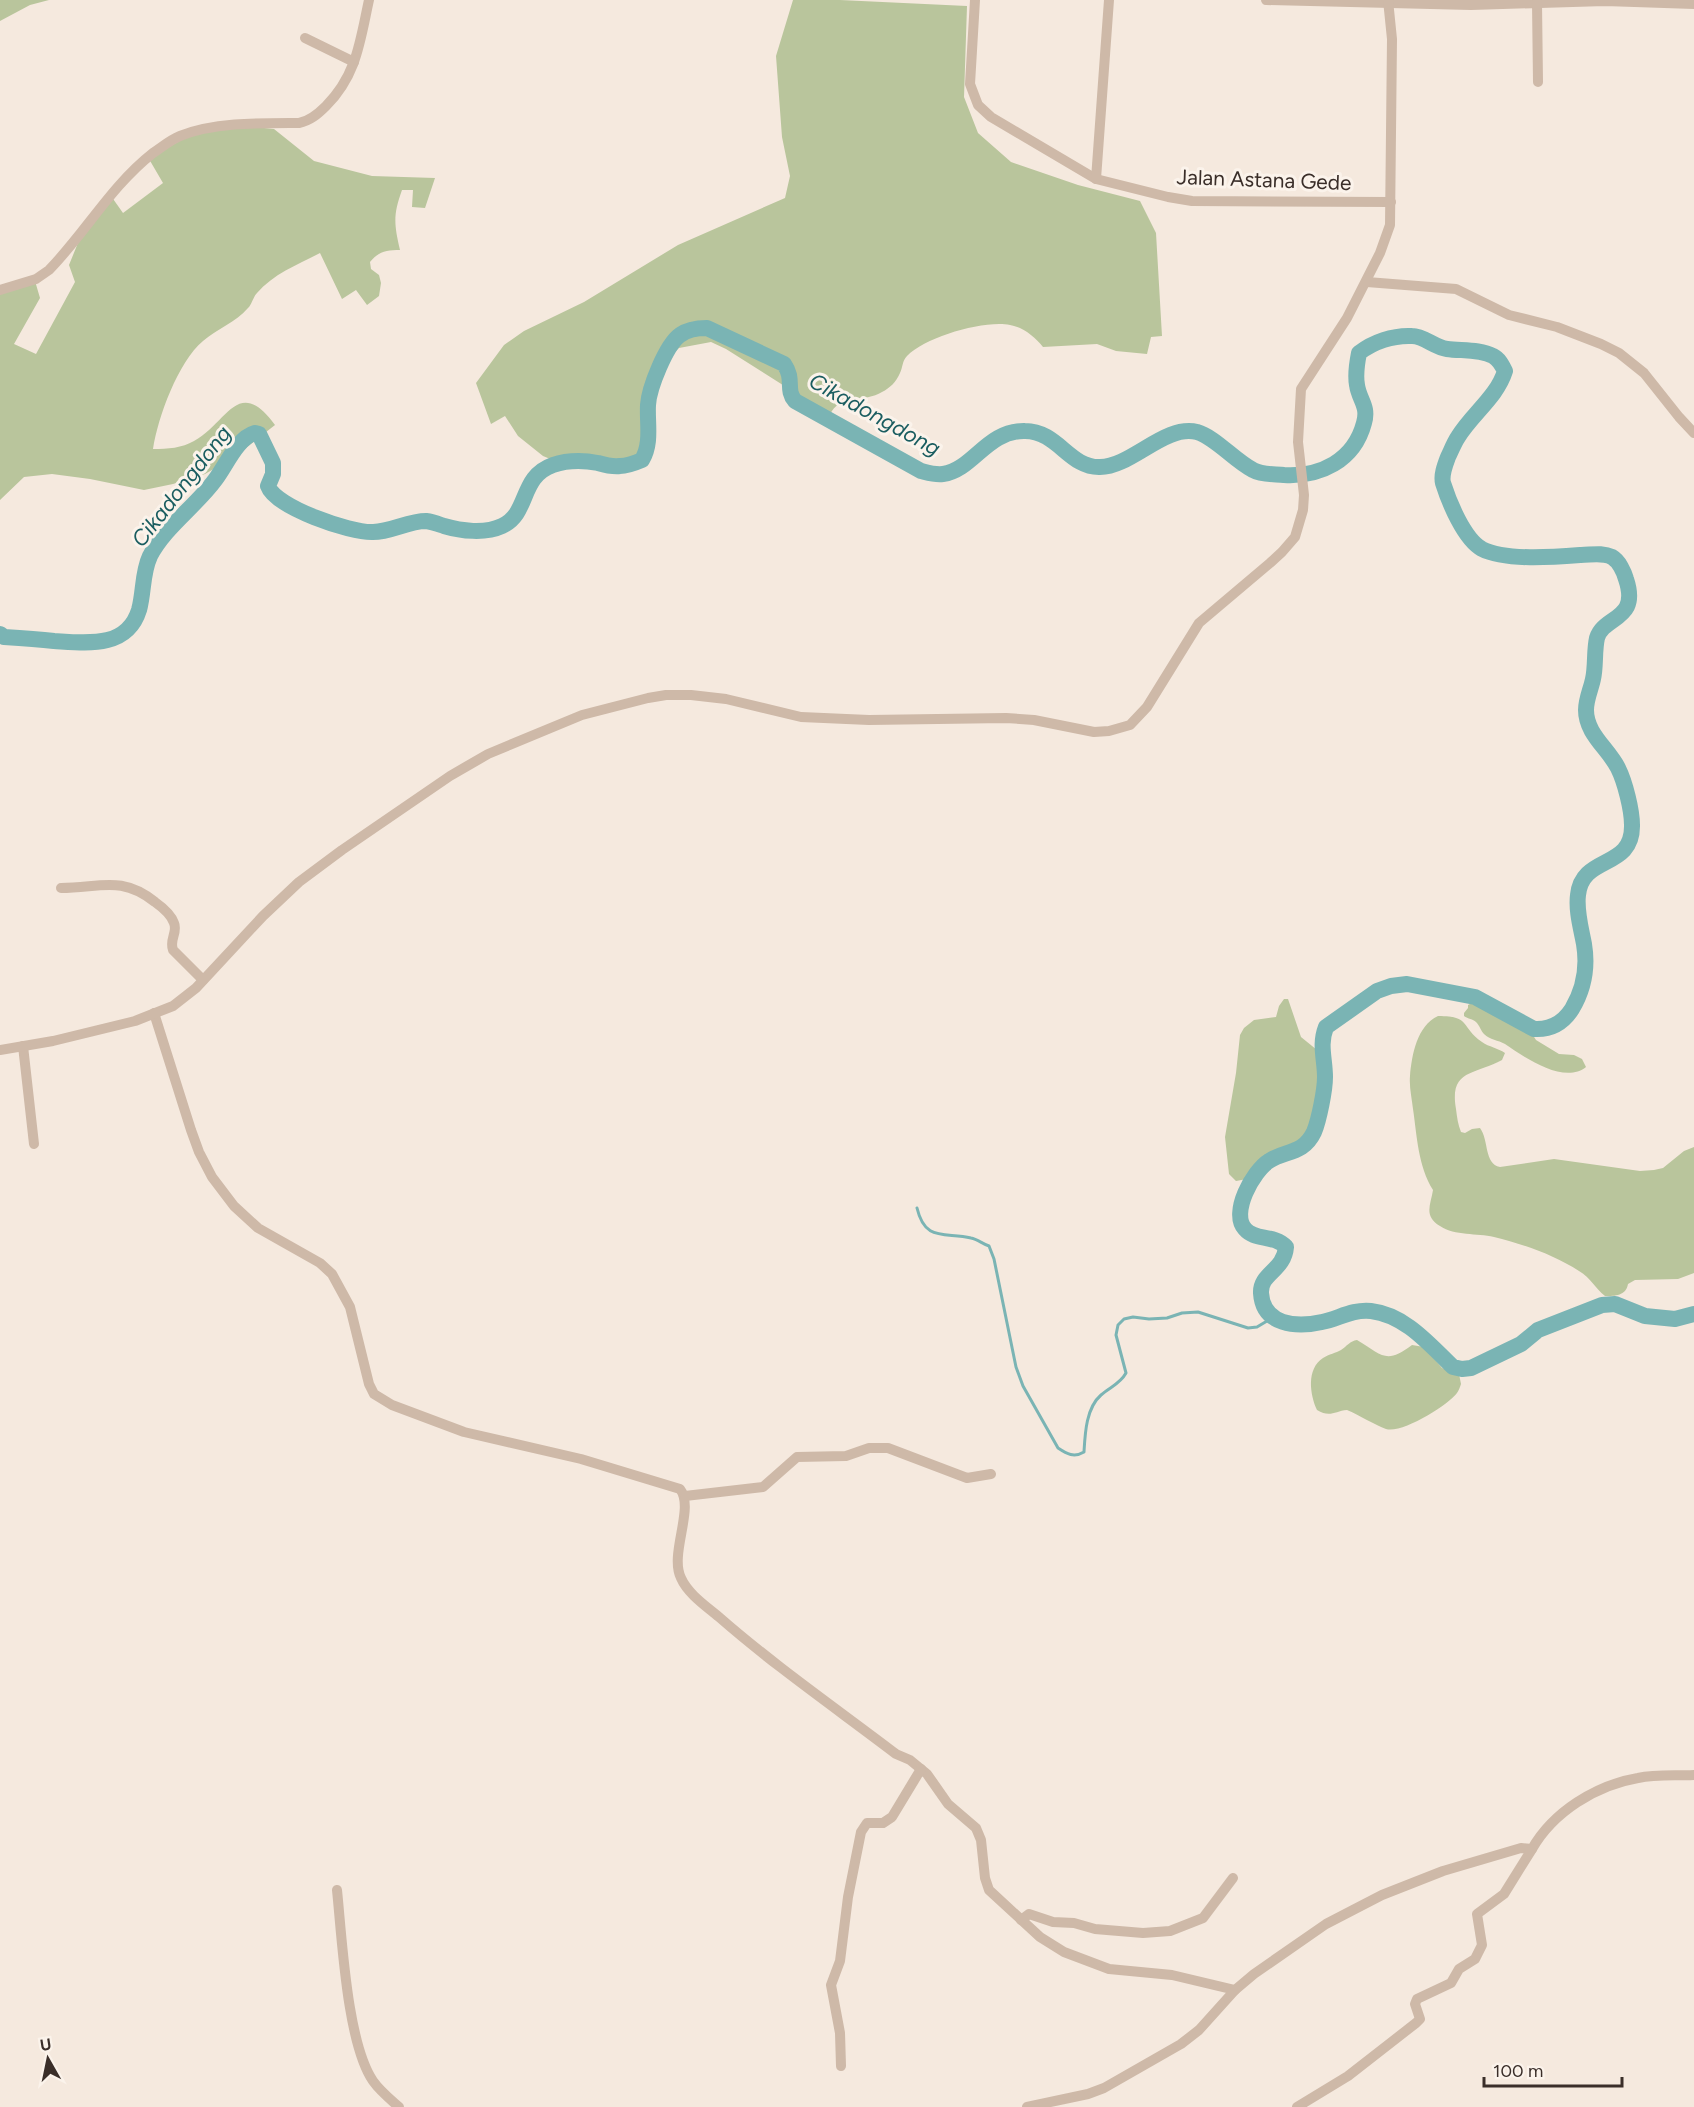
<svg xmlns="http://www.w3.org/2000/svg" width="1694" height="2107" font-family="Figtree,sans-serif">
  <rect width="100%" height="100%" fill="#f5e9de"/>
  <g fill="#b9c59c">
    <path d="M 0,0 L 49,0 L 30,5 L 0,21 Z"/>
    <path d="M 793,0 L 840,0 L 967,6 L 964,97 L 978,133 L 1011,162 L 1078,185 L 1140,201 L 1156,233 L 1162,336 L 1151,337 L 1147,354 L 1116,351 L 1097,344 L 1043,347 C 1035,337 1023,327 1010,325 C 983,320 926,337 907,356 C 902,361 903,367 900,373 C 896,382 890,388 882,392 C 865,403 839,393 830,415 L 726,349 L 711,342 L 679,348 L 652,374 L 641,405 L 647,441 L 634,464 L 604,470 L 555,461 L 543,456 L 518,436 L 505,416 L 491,424 L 476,383 L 504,345 L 524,331 L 584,302 L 678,245 L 785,198 L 790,176 L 782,137 L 776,56 Z"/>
    <path d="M 226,124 L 274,129 L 314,161 L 372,176 L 435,178 L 425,208 L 412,207 L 413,190 L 402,190 C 393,215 394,224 400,250 C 387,250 379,251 370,262 L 371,269 L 379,275 L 381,283 L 379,296 L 367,305 L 356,290 L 342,299 L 320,253 C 299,264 273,274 257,293 C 253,297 252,304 248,308 C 236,322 217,329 203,341 C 178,362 158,417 153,449 C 168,449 182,448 194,441 C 228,422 238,375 275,425 L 233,458 L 205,474 L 173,484 L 144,490 L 90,479 L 52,474 L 24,477 L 0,500 L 0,289 L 35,281 L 40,298 L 14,344 L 36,354 L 75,282 L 69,265 L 82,233 L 111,196 L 123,213 L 163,183 L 149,159 L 191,134 Z"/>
    <path d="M 1483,997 L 1518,1012 L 1536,1040 L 1559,1054 L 1574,1055 L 1582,1059 L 1586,1067 C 1564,1085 1524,1057 1505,1044 C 1498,1040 1490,1040 1484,1034 C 1481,1031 1480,1026 1476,1022 C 1473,1019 1468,1019 1464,1016 L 1464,1013 L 1468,1008 L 1468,1005 Z"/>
    <path d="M 1284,999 L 1288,999 L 1301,1037 L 1317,1050 L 1328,1074 L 1330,1096 L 1323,1117 L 1313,1124 L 1309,1136 L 1289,1149 L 1264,1158 L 1247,1179 L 1236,1181 L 1229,1174 L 1225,1137 L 1236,1073 L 1240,1035 L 1244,1028 L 1254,1020 L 1276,1017 L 1279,1006 Z"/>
    <path d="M 1438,1016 C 1472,1016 1460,1027 1482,1042 C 1489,1047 1498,1048 1505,1053 L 1502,1060 C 1475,1075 1449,1069 1456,1109 C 1457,1117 1458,1125 1461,1132 L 1465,1133 L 1472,1129 L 1480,1128 C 1489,1140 1484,1164 1500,1167 L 1554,1159 L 1640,1171 L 1654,1170 L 1663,1168 L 1684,1151 L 1694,1147 L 1694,1273 L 1678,1279 L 1635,1280 L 1628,1284 C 1626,1296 1615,1296 1605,1296 C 1595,1288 1591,1278 1579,1271 C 1554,1255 1523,1244 1494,1237 C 1477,1233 1455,1236 1440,1226 C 1423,1216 1431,1204 1433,1190 C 1418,1166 1417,1136 1413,1109 C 1412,1099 1409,1087 1410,1076 C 1412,1054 1417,1026 1438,1016 Z"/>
    <path d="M 1357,1340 C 1382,1355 1386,1365 1412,1345 L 1424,1347 L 1442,1368 L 1459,1374 L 1461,1384 C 1460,1387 1459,1390 1457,1393 C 1448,1405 1402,1434 1386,1429 C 1375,1425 1359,1415 1347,1410 C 1335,1411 1330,1418 1317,1410 C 1310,1395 1306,1369 1323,1358 C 1329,1354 1336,1353 1341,1350 C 1347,1346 1350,1341 1357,1340 Z"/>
  </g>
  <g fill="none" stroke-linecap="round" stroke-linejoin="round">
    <path stroke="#7ab4b4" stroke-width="3" d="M 917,1208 C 925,1242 944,1232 971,1238 C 977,1239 983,1244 989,1246 L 994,1259 L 1016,1367 L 1023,1386 L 1058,1448 C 1067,1454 1074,1458 1084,1452 C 1085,1434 1086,1408 1101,1395 C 1110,1387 1120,1384 1126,1373 L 1116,1335 L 1118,1325 L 1124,1319 L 1133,1317 L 1149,1319 L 1167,1318 L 1182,1313 L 1198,1312 L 1248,1328 L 1257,1327 L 1272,1318"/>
    <path stroke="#7ab4b4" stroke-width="16" d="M 0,634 L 4,637 C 21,638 37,639 54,641 C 86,643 127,649 139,610 C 144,592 142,573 150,556 C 164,528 196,506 215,480 C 226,466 237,438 255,433 L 259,434 L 273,463 L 273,474 L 268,486 C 275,507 350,533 373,532 C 391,532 408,521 426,521 C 433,522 438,524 444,526 C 461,531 485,534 502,526 C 530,513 519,477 553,465 C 568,460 582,460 598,463 C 605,465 612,467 620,466 C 628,466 635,463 642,460 C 652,443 647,424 648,405 C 649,388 666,345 680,335 C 688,329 697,328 707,328 L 784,364 C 795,380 785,389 795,401 L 921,471 C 929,473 935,475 943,474 C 973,470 987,430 1025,431 C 1058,431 1069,468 1100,467 C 1131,467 1165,424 1197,432 C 1215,437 1235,461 1253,470 C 1262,475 1274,474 1284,475 C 1320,477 1354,461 1364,423 C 1369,406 1359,400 1357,385 C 1355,374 1357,363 1359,353 C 1373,342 1393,335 1412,336 C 1424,336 1434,347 1447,349 C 1461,351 1480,349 1493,356 C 1499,359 1502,365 1505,371 C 1497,397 1472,414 1458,437 C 1454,443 1451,451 1448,457 C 1445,465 1441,475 1443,483 C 1449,502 1464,539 1482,549 C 1505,561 1555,557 1581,555 C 1591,555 1602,552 1612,557 C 1619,561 1624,572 1626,579 C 1640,621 1604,615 1597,638 C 1594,651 1596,666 1593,679 C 1591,689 1586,699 1586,710 C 1586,734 1608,748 1618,768 C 1625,782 1632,810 1632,825 C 1633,870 1582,854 1578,895 C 1576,911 1581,928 1584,944 C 1588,968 1584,989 1572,1009 C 1563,1023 1550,1030 1534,1029 L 1475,997 L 1407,984 L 1391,986 L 1377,991 L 1326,1027 C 1319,1045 1325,1059 1325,1077 C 1325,1090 1319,1120 1314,1132 C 1303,1155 1285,1150 1269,1161 C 1253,1171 1230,1213 1245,1229 C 1255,1241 1273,1234 1286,1247 C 1284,1271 1260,1273 1261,1293 C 1263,1325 1296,1328 1322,1322 C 1338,1319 1352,1309 1371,1311 C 1405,1315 1429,1344 1453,1367 L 1462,1369 L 1471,1368 L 1521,1344 L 1538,1330 L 1602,1305 L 1615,1304 L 1645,1316 L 1675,1319 L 1694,1314"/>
    <g stroke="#ceb9a8" stroke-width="10">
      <path d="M 975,0 L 970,84 L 978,105 L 991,117 L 1096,179 L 1168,197 L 1192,201 L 1391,202"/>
      <path d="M 1266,0 L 1471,5 L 1605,1 L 1694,4"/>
      <path d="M 1537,3 L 1538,82"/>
      <path d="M 305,38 L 354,62"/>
      <path d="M 1096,179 L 1109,0"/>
      <path d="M 1367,282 L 1456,289 L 1509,315 L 1557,327 L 1601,344 L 1619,353 L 1644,373 L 1679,417 L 1694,433"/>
      <path d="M 0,290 L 36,279 L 49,270 C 86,232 111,186 153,153 C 162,147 170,140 180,136 C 214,122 262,123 299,123 C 310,121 318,114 326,106 C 357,75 360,41 369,0"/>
      <path d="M 61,888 C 100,888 121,875 155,902 C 162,907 171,914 174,923 C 178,932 169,940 173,950 L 203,980"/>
      <path d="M 154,1013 L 191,1130 L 199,1152 L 212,1177 L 234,1206 L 258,1228 L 320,1263 L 332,1274 L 350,1307 L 369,1384 L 374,1394 L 392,1405 L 464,1432 L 581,1459 L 680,1489 C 695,1508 669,1554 681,1578 C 688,1594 706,1606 719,1617 C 775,1666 837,1709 896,1754 L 910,1760 L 927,1774 L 948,1804 L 976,1828 L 981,1840 L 985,1878 L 989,1890 L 1040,1937 L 1064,1952 L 1109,1969 L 1172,1975 L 1235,1990"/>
      <path d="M 23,1046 L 34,1144"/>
      <path d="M 0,1050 L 53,1041 L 135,1021 L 173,1006 L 196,988 L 263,916 L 299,882 L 342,850 L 450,776 L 488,754 L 582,715 L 648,698 L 666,695 L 691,695 L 726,699 L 801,717 L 869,720 L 1006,718 L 1034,720 L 1094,732 L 1109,731 L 1130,725 L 1147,707 L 1199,623 L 1270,563 L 1282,552 L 1295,537 L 1303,510 L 1304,495 L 1298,442 L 1301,389 L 1347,318 L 1380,253 L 1390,225 L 1392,39 L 1388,0"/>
      <path d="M 685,1496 L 763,1487 L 797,1457 L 846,1456 L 869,1448 L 888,1448 L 967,1478 L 991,1474"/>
      <path d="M 337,1890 C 342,1938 347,2043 373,2081 C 380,2091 390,2099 399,2107"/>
      <path d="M 1021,1920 L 1029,1914 L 1053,1922 L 1074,1923 L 1095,1929 L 1143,1933 L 1170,1931 L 1203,1918 L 1233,1878"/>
      <path d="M 841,2066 L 840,2033 L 831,1985 L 840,1961 L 848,1897 L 861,1832 L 867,1823 L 883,1823 L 892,1817 L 921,1769"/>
      <path d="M 1027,2107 L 1088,2094 L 1104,2088 L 1181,2044 L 1199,2030 L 1235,1990 L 1254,1974 L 1326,1924 L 1353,1910 L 1382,1895 L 1443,1871 L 1521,1848 L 1532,1849 C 1553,1812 1596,1785 1638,1778 C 1656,1774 1675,1776 1694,1775"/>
      <path d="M 1297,2107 L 1348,2076 L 1416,2023 L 1420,2019 L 1415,2004 L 1417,1999 L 1451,1983 L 1459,1969 L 1475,1959 L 1482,1945 L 1477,1914 L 1504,1894 L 1532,1849"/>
    </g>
  </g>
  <g text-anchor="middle" stroke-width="6" stroke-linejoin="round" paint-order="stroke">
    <g font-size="21" fill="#3a2e29" stroke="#fbf3eb">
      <text transform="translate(1264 180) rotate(2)" y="7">Jalan Astana Gede</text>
    </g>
    <g font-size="22" font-style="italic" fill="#1a5d60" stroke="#fbf3eb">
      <text transform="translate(875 414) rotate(29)" y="8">Cikadongdong</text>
      <text transform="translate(181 486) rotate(-52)" y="8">Cikadongdong</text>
    </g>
  </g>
  <g transform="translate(48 2059) rotate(351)" stroke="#fbf3eb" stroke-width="4.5" paint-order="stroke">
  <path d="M0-4.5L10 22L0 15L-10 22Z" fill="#3a2e29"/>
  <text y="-9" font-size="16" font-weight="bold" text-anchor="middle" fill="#3a2e29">U</text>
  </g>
  <path d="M1484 2077v9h138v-9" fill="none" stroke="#3a2e29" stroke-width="3"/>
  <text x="1493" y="2077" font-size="18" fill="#3a2e29" stroke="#fbf3eb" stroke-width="4.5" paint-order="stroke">100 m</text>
</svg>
